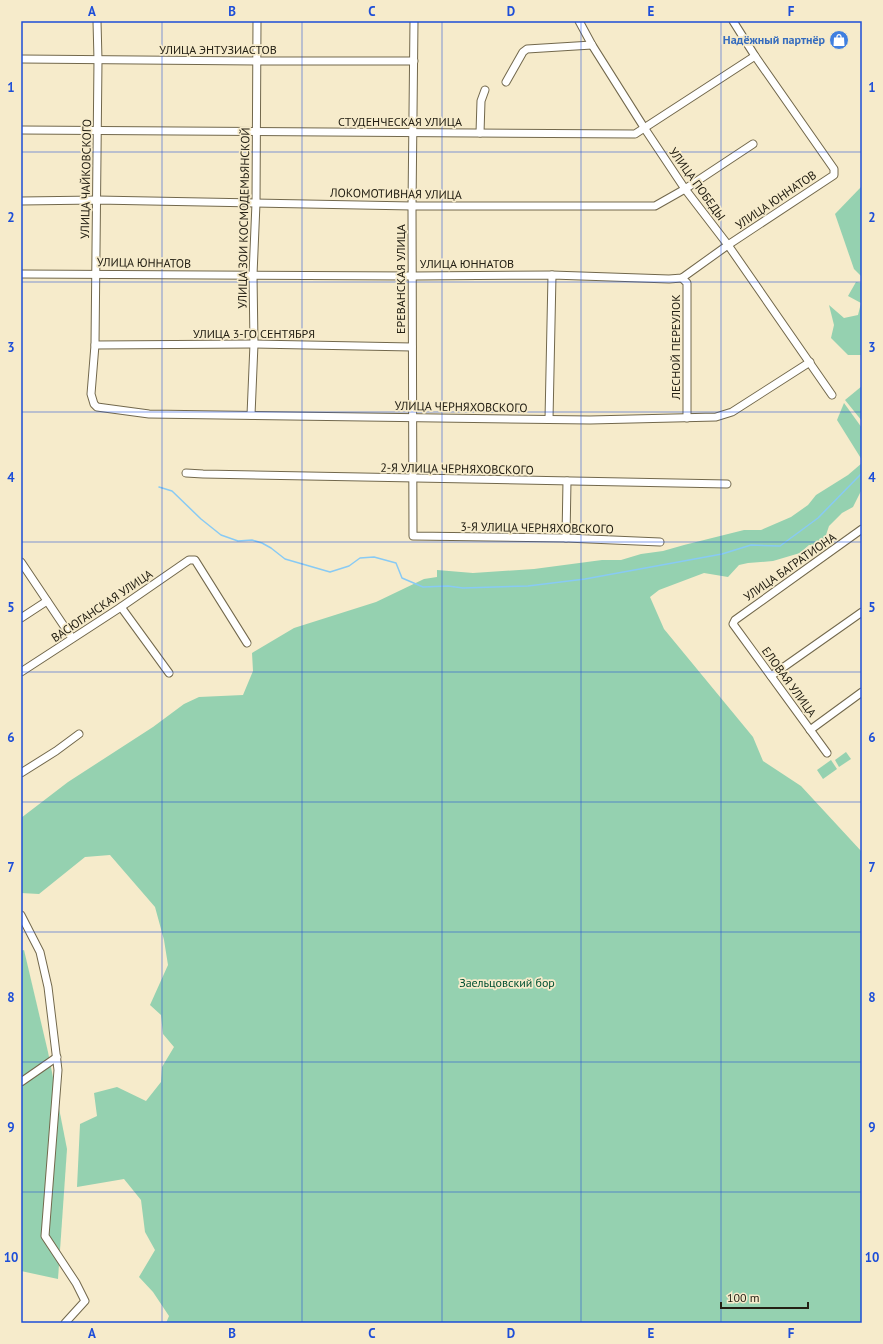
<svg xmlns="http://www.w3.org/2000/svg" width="883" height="1344" font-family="'PT Sans',sans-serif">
  <rect width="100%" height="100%" fill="#f6ebcb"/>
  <g fill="#95d1b0">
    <path d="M 862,186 L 862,277 L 854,269 L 835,214 Z"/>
    <path d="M 856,282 L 862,283 L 862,355 L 848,355 L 831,338 L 834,325 L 829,305 L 844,318 L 858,315 L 861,303 L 848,296 Z"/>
    <path d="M 862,386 L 862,421 L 845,400 Z"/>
    <path d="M 844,403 L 862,428 L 862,460 L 837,420 Z"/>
    <path d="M 862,463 L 862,489 L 853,507 L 842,513 L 829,526 L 825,538 L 816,545 L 809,545 L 800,553 L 773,561 L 748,563 L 739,565 L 728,577 L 704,573 L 659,590 L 650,597 L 664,629 L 753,737 L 763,761 L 801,786 L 862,852 L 862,1323 L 166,1323 L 169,1316 L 153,1292 L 139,1277 L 155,1250 L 145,1232 L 141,1200 L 124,1179 L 77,1187 L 80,1124 L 97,1116 L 94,1093 L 117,1087 L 146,1101 L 161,1082 L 162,1067 L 174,1047 L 163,1034 L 161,1015 L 150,1005 L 168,965 L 164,940 L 155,907 L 110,855 L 85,857 L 39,894 L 21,893 L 21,818 L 68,782 L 153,727 L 184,704 L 199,697 L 243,695 L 253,671 L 252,653 L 294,628 L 376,602 L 424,579 L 437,577 L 437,570 L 473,573 L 534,569 L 602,560 L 621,560 L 641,554 L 663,551 L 684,545 L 744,530 L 761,530 L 791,517 L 808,505 L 816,495 L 848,475 Z"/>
    <path d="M 846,752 L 851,759 L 839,767 L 835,760 Z"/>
    <path d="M 831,760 L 837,769 L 823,779 L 817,770 Z"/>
    <path d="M 24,950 L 48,1052 L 67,1149 L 58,1279 L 21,1271 L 21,951 Z"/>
  </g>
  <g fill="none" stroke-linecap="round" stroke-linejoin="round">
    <path stroke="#88caf4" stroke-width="1.5" d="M 159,487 L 172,491 L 201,519 L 221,535 L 238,541 L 252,540 L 262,543 L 271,548 L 285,559 L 330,572 L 349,566 L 360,558 L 374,557 L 396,563 L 402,578 L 423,587 L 448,586 L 463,588 L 528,586 L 585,579 L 722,554 L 751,545 L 780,546 L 818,518 L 862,473"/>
    <defs>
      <g id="minor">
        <path d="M 97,21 L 98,60 L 95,345 L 91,394 L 94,404 L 97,407 L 149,414 L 590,420 L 716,417 L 732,412 L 810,362"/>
        <path d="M 414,21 L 412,206 L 413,536 L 566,538 L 660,542"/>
        <path d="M 579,21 L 592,45 L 645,129 L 685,189 L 728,245 L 832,395"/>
        <path d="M 21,59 L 257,61 L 414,61"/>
        <path d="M 506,82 L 523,52 L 527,49 L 592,45"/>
        <path d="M 21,130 L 635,134 L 755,56"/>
        <path d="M 480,133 L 481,101 L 485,90"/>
        <path d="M 21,201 L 97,200 L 412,206 L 655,206 L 685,189 L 753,144"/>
        <path d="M 21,274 L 413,276 L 552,275 L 669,279 L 682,278 L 728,245 L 834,175 L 834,169 L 755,56 L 733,21"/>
        <path d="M 682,278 L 687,283 L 687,418"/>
        <path d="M 95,345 L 254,344 L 412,347"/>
        <path d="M 251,415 L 254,344 L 253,275 L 256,203 L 257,21"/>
        <path d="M 549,419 L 552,275"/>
        <path d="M 186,473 L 203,474 L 727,484"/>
        <path d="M 566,538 L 567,481"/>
        <path d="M 21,562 L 72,638"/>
        <path d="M 121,607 L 169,673"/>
        <path d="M 21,618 L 47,601"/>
        <path d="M 21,672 L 121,607 L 189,560 L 195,560 L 247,643"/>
        <path d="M 771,676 L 862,612"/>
        <path d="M 810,730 L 862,692"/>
        <path d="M 827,753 L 733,624 L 735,620 L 862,529"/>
        <path d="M 21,773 L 56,751 L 79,734"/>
        <path d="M 21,915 L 40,952 L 48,987 L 58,1070 L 45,1236 L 76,1283 L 85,1301 L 65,1323"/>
        <path d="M 21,1082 L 57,1057"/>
      </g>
    </defs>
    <use href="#minor" stroke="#72684c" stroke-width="9"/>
    <use href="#minor" stroke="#fff" stroke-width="7"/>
  </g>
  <path fill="none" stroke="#1d4ed8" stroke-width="1" stroke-opacity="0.55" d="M 162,21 L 162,1323M 302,21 L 302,1323M 442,21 L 442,1323M 581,21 L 581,1323M 721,21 L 721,1323M 21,152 L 862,152M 21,282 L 862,282M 21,412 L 862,412M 21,542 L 862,542M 21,672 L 862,672M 21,802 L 862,802M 21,932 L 862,932M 21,1062 L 862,1062M 21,1192 L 862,1192"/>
  <defs>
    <symbol id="shop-disc" viewBox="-11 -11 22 22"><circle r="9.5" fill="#3f7fe0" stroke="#f6ebcb"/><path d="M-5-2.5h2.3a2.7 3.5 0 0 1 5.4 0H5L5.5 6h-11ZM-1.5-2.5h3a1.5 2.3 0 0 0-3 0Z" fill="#fff"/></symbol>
  </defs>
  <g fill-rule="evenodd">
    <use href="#shop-disc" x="828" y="29" width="22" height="22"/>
  </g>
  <g text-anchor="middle" stroke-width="3.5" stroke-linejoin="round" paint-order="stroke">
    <g font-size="12" font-weight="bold" fill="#366cbe" stroke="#f6ebcb" text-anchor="end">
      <text x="825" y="44">Надёжный партнёр</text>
    </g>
    <g font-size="12" fill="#242014" stroke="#f6ebcb">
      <text x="218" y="54">УЛИЦА ЭНТУЗИАСТОВ</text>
      <text x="400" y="126">СТУДЕНЧЕСКАЯ УЛИЦА</text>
      <text transform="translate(86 179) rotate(-89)" y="4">УЛИЦА ЧАЙКОВСКОГО</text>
      <text transform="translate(697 184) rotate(54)" y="4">УЛИЦА ПОБЕДЫ</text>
      <text transform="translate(396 194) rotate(1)" y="4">ЛОКОМОТИВНАЯ УЛИЦА</text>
      <text transform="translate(776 200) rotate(-34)" y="4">УЛИЦА ЮННАТОВ</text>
      <text transform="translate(244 218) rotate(-89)" y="4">УЛИЦА ЗОИ КОСМОДЕМЬЯНСКОЙ</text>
      <text transform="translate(144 263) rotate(1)" y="4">УЛИЦА ЮННАТОВ</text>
      <text x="467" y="268">УЛИЦА ЮННАТОВ</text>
      <text transform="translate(401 279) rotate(-90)" y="4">ЕРЕВАНСКАЯ УЛИЦА</text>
      <text x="254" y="338">УЛИЦА 3-ГО СЕНТЯБРЯ</text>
      <text transform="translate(676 347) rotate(-90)" y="4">ЛЕСНОЙ ПЕРЕУЛОК</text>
      <text transform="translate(461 407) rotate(1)" y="4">УЛИЦА ЧЕРНЯХОВСКОГО</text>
      <text transform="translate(457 469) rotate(1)" y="4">2-Я УЛИЦА ЧЕРНЯХОВСКОГО</text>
      <text transform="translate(537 528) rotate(1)" y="4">3-Я УЛИЦА ЧЕРНЯХОВСКОГО</text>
      <text transform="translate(790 567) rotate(-35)" y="4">УЛИЦА БАГРАТИОНА</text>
      <text transform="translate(102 606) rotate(-34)" y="4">ВАСЮГАНСКАЯ УЛИЦА</text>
      <text transform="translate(789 682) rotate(54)" y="4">ЕЛОВАЯ УЛИЦА</text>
    </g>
    <g font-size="12" fill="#015032" stroke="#f6ebcb">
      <text x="507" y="987">Заельцовский бор</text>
    </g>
  </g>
  <rect width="883" height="1344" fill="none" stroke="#f6ebcb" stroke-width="44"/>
  <path d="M721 1302v6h87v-6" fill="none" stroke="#242014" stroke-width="2"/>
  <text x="727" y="1302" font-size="12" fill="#242014" stroke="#f6ebcb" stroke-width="3" paint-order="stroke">100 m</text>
  <rect x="22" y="22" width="839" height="1300" fill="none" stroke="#1d4ed8" stroke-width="1.5"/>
  <g font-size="13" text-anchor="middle" font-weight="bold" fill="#1d4ed8">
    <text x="92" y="16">A</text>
    <text x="232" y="16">B</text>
    <text x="372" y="16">C</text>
    <text x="511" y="16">D</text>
    <text x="651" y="16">E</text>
    <text x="791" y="16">F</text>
    <text x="11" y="92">1</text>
    <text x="872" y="92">1</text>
    <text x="11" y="222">2</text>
    <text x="872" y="222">2</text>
    <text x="11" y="352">3</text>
    <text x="872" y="352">3</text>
    <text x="11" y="482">4</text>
    <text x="872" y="482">4</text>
    <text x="11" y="612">5</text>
    <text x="872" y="612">5</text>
    <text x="11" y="742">6</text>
    <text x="872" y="742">6</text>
    <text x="11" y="872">7</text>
    <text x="872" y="872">7</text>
    <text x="11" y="1002">8</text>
    <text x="872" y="1002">8</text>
    <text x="11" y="1132">9</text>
    <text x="872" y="1132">9</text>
    <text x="11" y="1262">10</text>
    <text x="872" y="1262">10</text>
    <text x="92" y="1338">A</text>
    <text x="232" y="1338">B</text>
    <text x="372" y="1338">C</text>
    <text x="511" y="1338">D</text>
    <text x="651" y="1338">E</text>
    <text x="791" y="1338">F</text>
  </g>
</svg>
